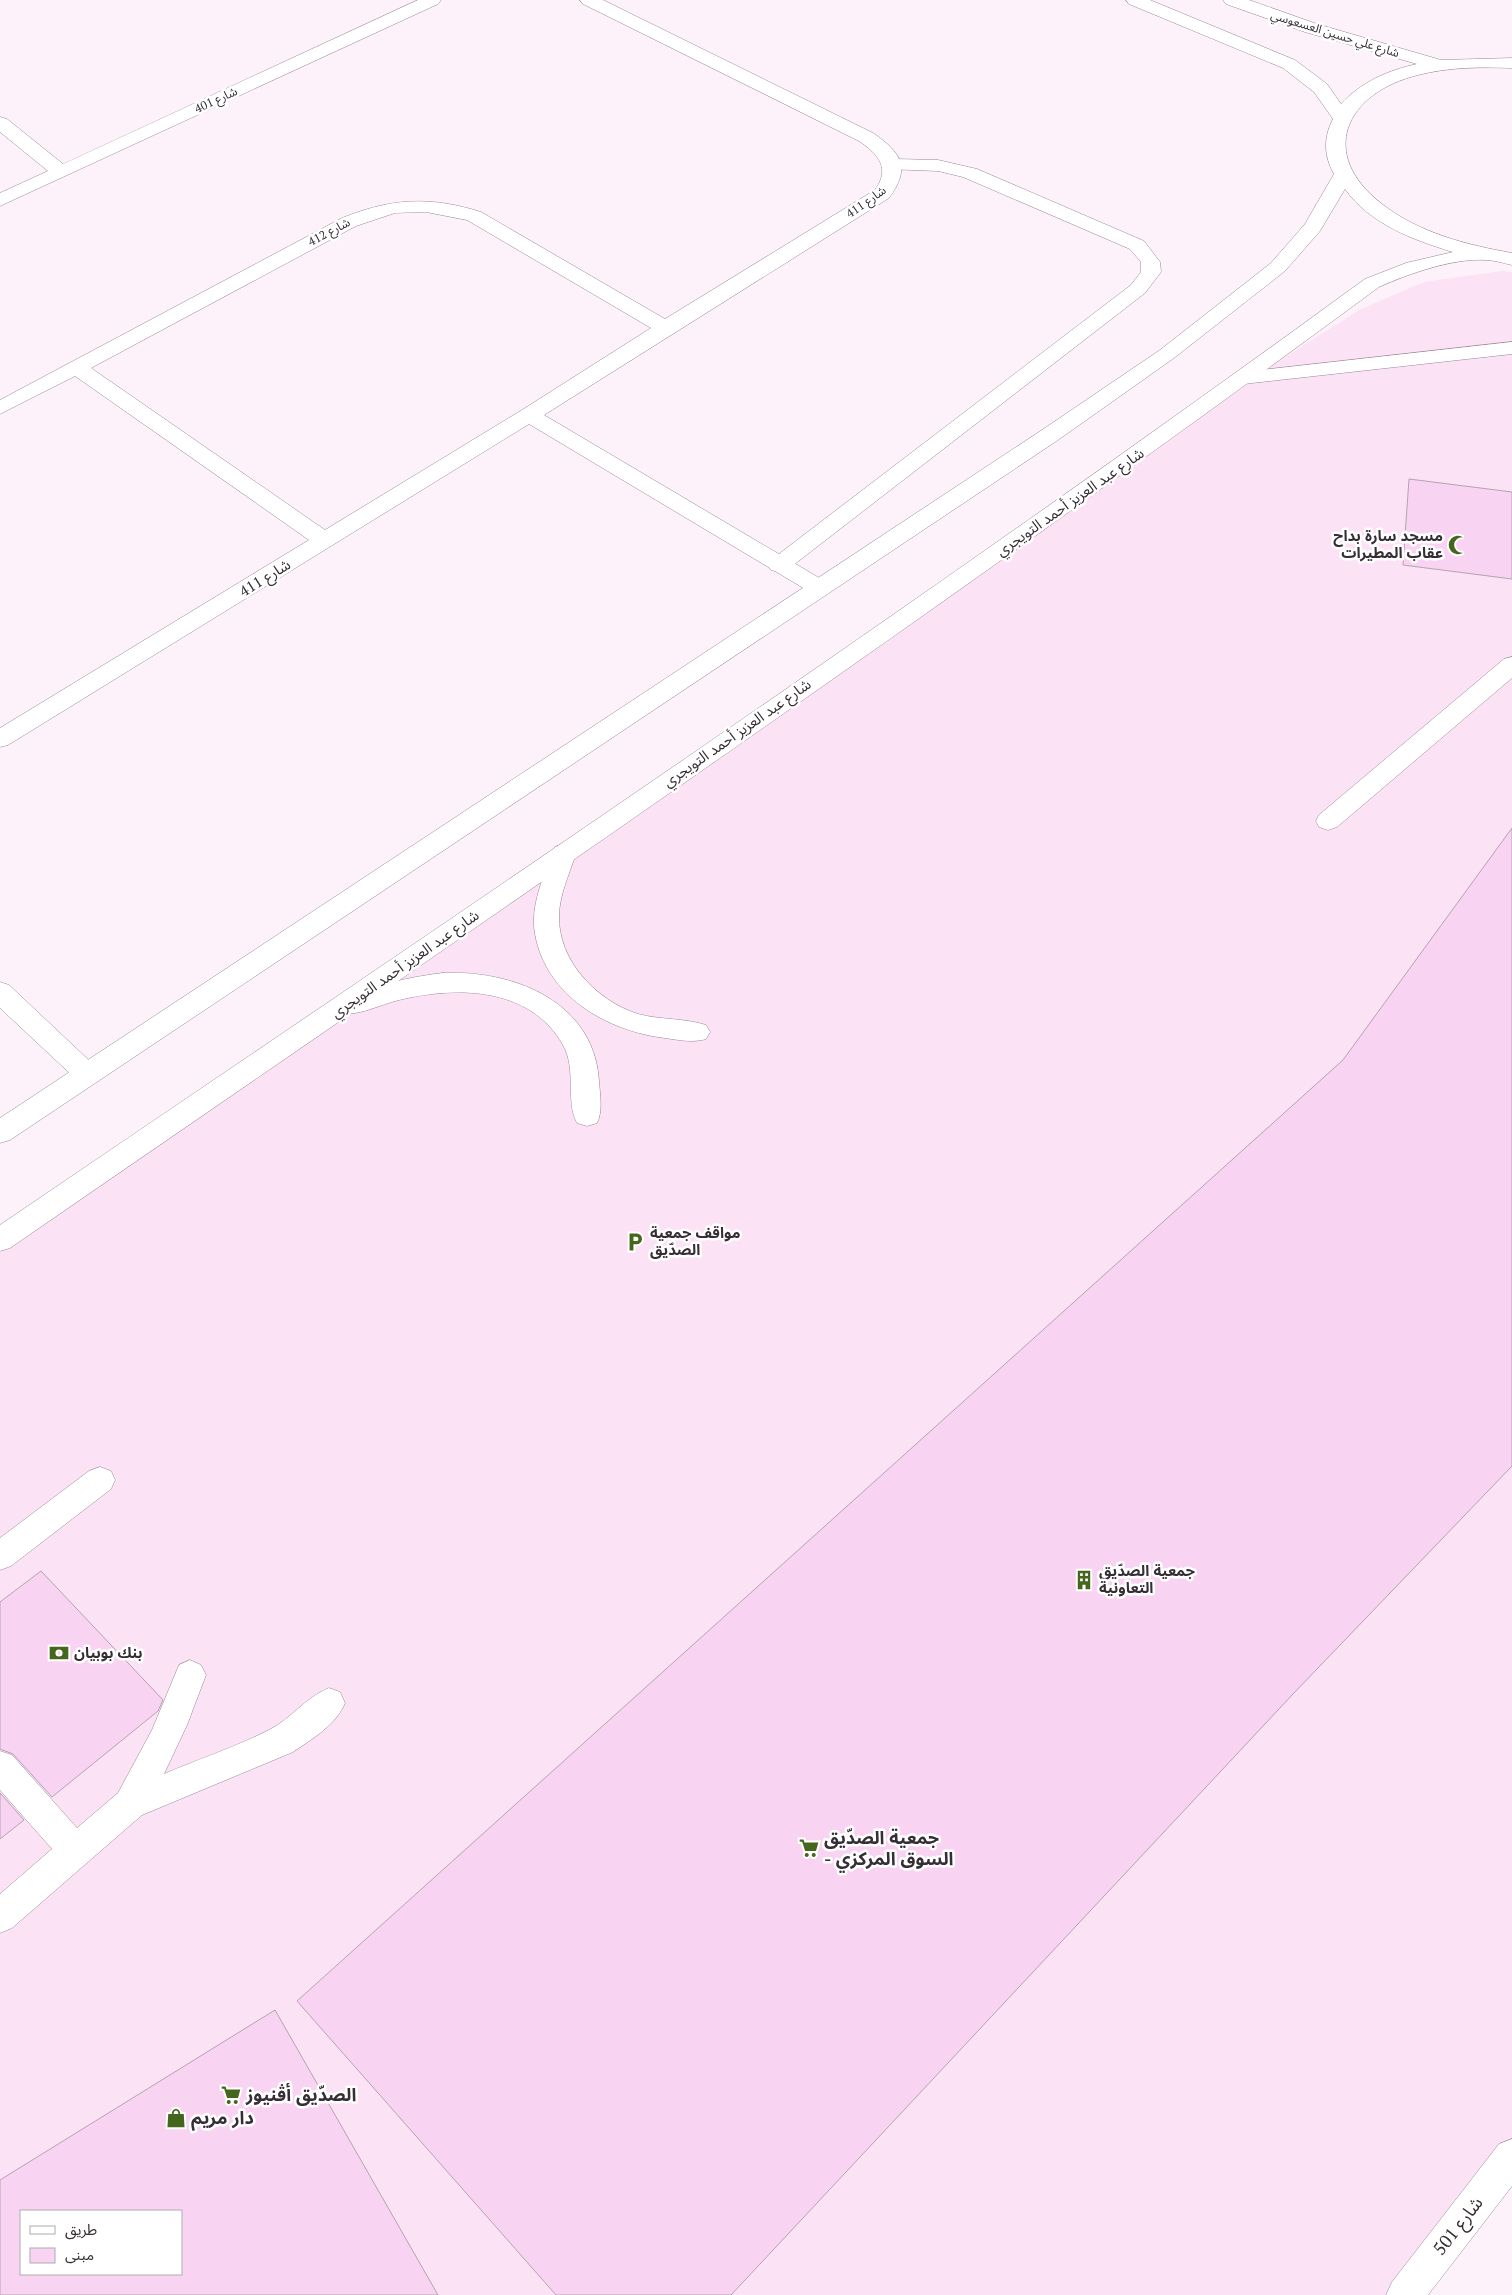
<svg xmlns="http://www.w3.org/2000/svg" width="1512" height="2295" font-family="'PT Serif','Noto Sans Arabic',serif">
  <rect width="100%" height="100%" fill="#fdf2fa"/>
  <path fill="#fbe2f5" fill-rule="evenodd" d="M 1502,271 L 1512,272 L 1512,2156 L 1405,2295 L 0,2295 L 0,1240 L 1247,381 L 1361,309 L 1424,282 ZM 21,2211 L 181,2211 L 181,2274 L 21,2274 Z"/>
  <g fill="#f9d4f2" stroke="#b4a3b0" fill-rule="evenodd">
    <path d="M 1409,479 L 1512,492 L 1512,579 L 1403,565 Z"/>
    <path d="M 1512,828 L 1512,1466 L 1293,1694 L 731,2295 L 556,2295 L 297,2001 L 1343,1060 Z"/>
    <path d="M 41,1571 L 163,1700 L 158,1711 L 52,1797 L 13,1754 L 0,1749 L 0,1602 Z"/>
    <path d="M 0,1793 L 24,1820 L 0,1839 Z"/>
    <path d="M 275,2010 L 438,2295 L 0,2295 L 0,2180 ZM 21,2211 L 181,2211 L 181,2274 L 21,2274 Z"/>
  </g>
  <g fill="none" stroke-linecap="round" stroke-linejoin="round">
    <defs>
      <g id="lane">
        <path d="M 894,159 L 938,160 L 977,169 L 1144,241 L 1160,262 L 1161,272 L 1145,293 L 787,570 L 779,572 L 771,570 L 768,565 L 771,560 L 1131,285 L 1141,272 L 1141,262 L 1130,249 L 963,177 L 938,171 L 887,169 L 885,165 L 887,161 Z"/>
        <path d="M 1512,342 L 1512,354 L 1243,384 L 1236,382 L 1233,378 L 1236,374 L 1243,372 Z"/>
        <path d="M 1512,657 L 1512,678 L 1337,827 L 1328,830 L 1319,827 L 1316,821 L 1319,815 L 1504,659 Z"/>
        <path d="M 564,844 L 573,847 L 576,853 C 570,873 559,895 559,916 C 558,961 597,1001 638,1014 C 660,1020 684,1018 706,1025 L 710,1032 L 706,1039 C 693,1043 679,1040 665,1038 C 607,1031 546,996 535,934 C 530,906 543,879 552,853 L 555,847 Z"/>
        <path d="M 443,973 C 513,970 594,1001 599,1081 C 600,1095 603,1111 597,1123 L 587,1126 L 577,1123 C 565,1100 577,1070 563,1045 C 529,985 453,986 395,1001 C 377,1006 354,1018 336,1012 L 332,1005 L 336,998 C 371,987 407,977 443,973 Z"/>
        <path d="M 0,982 L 9,985 L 95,1066 L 99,1073 L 95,1080 L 86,1083 L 77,1080 L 0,1008 Z"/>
        <path d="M 100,1467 L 111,1471 L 115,1480 L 111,1489 L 11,1566 L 0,1570 L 0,1538 L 89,1471 Z"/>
        <path d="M 190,1660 L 201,1665 L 206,1675 L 187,1725 L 164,1774 C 199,1759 236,1747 269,1730 C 291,1719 306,1697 329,1688 L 340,1692 L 345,1703 C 336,1725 312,1739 293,1752 L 142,1815 L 12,1928 L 0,1933 L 0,1894 L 52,1849 L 0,1790 L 0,1751 L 12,1755 L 77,1828 L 118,1793 L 152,1730 L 179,1665 Z"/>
      </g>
      <g id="street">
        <path d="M 418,0 L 441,0 L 438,4 L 0,206 L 0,193 L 48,171 L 0,132 L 0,117 L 7,119 L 63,164 Z"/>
        <path d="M 580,0 L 603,0 L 873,133 C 902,153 911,168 889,198 L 544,415 L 826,582 L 829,587 L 826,592 L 818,594 L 810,592 L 529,424 L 8,745 L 0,747 L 0,728 L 309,540 L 75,376 L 0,414 L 0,400 L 342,218 C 392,198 430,196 481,212 L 665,319 L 875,190 C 891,168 878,154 859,141 L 583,4 ZM 426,212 L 467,220 L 651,328 L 522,410 L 325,530 L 91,368 L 356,226 L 395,213 Z"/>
        <path d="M 1512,2139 L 1512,2186 L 1428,2295 L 1386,2295 L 1392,2282 L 1499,2144 Z"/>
      </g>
      <path id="secondary" d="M 1126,0 L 1150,0 L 1295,60 L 1327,84 L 1341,104 C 1361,82 1389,70 1417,64 L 1305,32 L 1226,4 L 1223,0 L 1249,0 L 1317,24 L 1441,60 L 1512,58 L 1512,68 C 1480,67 1449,67 1418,75 C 1345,93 1317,154 1382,204 C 1419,233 1467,245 1512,253 L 1512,265 C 1503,263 1494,260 1485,260 C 1453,258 1408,274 1379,287 C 930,618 469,932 10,1248 L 0,1251 L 0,1225 C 458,914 918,605 1365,279 L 1406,263 L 1453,252 C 1413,240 1370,224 1345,189 L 1320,231 L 1285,271 L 1174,358 L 1058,440 L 10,1140 L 0,1143 L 0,1118 L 1042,430 L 1160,350 L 1271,263 L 1305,224 L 1334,174 C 1324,156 1323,138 1333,119 L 1314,92 L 1283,68 L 1129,4 Z"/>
    </defs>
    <use href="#lane" stroke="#978794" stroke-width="1"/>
    <use href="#street" stroke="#978794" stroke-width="1"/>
    <use href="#secondary" stroke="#978794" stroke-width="1"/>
    <use href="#lane" fill="#fff" fill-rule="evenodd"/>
    <use href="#street" fill="#fff" fill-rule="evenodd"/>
    <use href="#secondary" fill="#fff" fill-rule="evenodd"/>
  </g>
  <defs>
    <symbol id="mosque-bare" viewBox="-9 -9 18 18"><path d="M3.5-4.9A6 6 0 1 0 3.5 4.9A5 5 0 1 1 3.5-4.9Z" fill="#45661d" stroke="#fff" stroke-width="2.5" paint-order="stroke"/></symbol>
    <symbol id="parking-bare" viewBox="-9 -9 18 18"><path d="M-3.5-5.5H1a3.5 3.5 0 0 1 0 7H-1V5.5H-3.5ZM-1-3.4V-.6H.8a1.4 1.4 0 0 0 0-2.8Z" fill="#45661d" stroke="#fff" stroke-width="2.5" paint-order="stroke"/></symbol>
    <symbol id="building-bare" viewBox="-9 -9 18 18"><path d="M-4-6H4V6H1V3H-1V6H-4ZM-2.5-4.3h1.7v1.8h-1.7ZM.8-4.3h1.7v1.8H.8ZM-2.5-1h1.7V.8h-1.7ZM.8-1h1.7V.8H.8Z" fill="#45661d" stroke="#fff" stroke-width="2.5" paint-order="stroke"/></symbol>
    <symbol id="bank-bare" viewBox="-9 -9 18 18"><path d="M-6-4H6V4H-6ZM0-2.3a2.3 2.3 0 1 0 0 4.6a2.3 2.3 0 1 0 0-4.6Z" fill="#45661d" stroke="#fff" stroke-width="2.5" paint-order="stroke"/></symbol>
    <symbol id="supermarket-bare" viewBox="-9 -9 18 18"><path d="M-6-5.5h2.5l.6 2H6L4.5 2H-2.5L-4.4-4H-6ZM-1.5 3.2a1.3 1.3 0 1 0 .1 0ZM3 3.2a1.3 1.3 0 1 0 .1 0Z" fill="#45661d" stroke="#fff" stroke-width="2.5" paint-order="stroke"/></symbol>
    <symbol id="shop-bare" viewBox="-9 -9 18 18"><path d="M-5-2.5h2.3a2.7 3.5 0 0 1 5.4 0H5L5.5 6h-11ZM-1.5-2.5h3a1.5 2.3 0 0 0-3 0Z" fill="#45661d" stroke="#fff" stroke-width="2.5" paint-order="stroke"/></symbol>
  </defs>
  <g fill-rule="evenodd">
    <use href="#mosque-bare" x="1444" y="531" width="28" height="28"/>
    <use href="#parking-bare" x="621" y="1228" width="28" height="28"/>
    <use href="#building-bare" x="1070" y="1566" width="28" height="28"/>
    <use href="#bank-bare" x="45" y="1639" width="28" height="28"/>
    <use href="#supermarket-bare" x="795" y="1834" width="28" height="28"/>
    <use href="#supermarket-bare" x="217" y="2081" width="28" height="28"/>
    <use href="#shop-bare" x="162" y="2104" width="28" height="28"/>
  </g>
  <g text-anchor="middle" stroke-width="5" stroke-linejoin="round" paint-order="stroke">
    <g font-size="12" fill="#352e34" stroke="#fff">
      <text transform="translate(1335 34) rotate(17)" y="4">شارع علي حسين العسعوسي</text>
      <text transform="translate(216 100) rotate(-25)" y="4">شارع 401</text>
      <text transform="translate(866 202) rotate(-35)" y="4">شارع 411</text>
      <text transform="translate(329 232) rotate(-28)" y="4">شارع 412</text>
    </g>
    <g font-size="15" fill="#352e34" stroke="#fff">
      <text transform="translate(1070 502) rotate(-35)" y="5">شارع عبد العزيز أحمد التويجري</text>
      <text transform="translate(265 578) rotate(-32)" y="5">شارع 411</text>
      <text transform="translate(737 733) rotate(-35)" y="5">شارع عبد العزيز أحمد التويجري</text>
      <text transform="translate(405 964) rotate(-35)" y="5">شارع عبد العزيز أحمد التويجري</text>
    </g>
    <g font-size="15" font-weight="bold" fill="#352e34" stroke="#fff" text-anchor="start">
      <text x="1443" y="541" text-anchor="end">مسجد سارة بداح<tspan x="1443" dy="17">عقاب المطيرات</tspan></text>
      <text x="650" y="1238">مواقف جمعية<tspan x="650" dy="17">الصدّيق</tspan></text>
      <text x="1099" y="1576">جمعية الصدّيق<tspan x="1099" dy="17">التعاونية</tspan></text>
      <text x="74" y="1658">بنك بوبيان</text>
    </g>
    <g font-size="18" font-weight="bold" fill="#352e34" stroke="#fff" text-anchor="start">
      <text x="824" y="1844">جمعية الصدّيق<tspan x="824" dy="21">- السوق المركزي</tspan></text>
      <text x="246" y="2101">الصدّيق أڤنيوز</text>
      <text x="191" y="2124">دار مريم</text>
    </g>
    <g font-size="18" fill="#352e34" stroke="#fff">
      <text transform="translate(1458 2226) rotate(-52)" y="6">شارع 501</text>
    </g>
  </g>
  <rect x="20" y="2210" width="162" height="65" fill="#ffffff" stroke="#aeabae"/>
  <rect x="30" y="2226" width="25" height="8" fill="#ffffff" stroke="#aeabae"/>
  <text x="65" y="2235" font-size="15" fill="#352e34">طريق</text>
  <rect x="30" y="2248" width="25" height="15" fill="#f9d4f2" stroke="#aeabae"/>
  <text x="65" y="2260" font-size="15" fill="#352e34">مبنى</text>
</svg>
